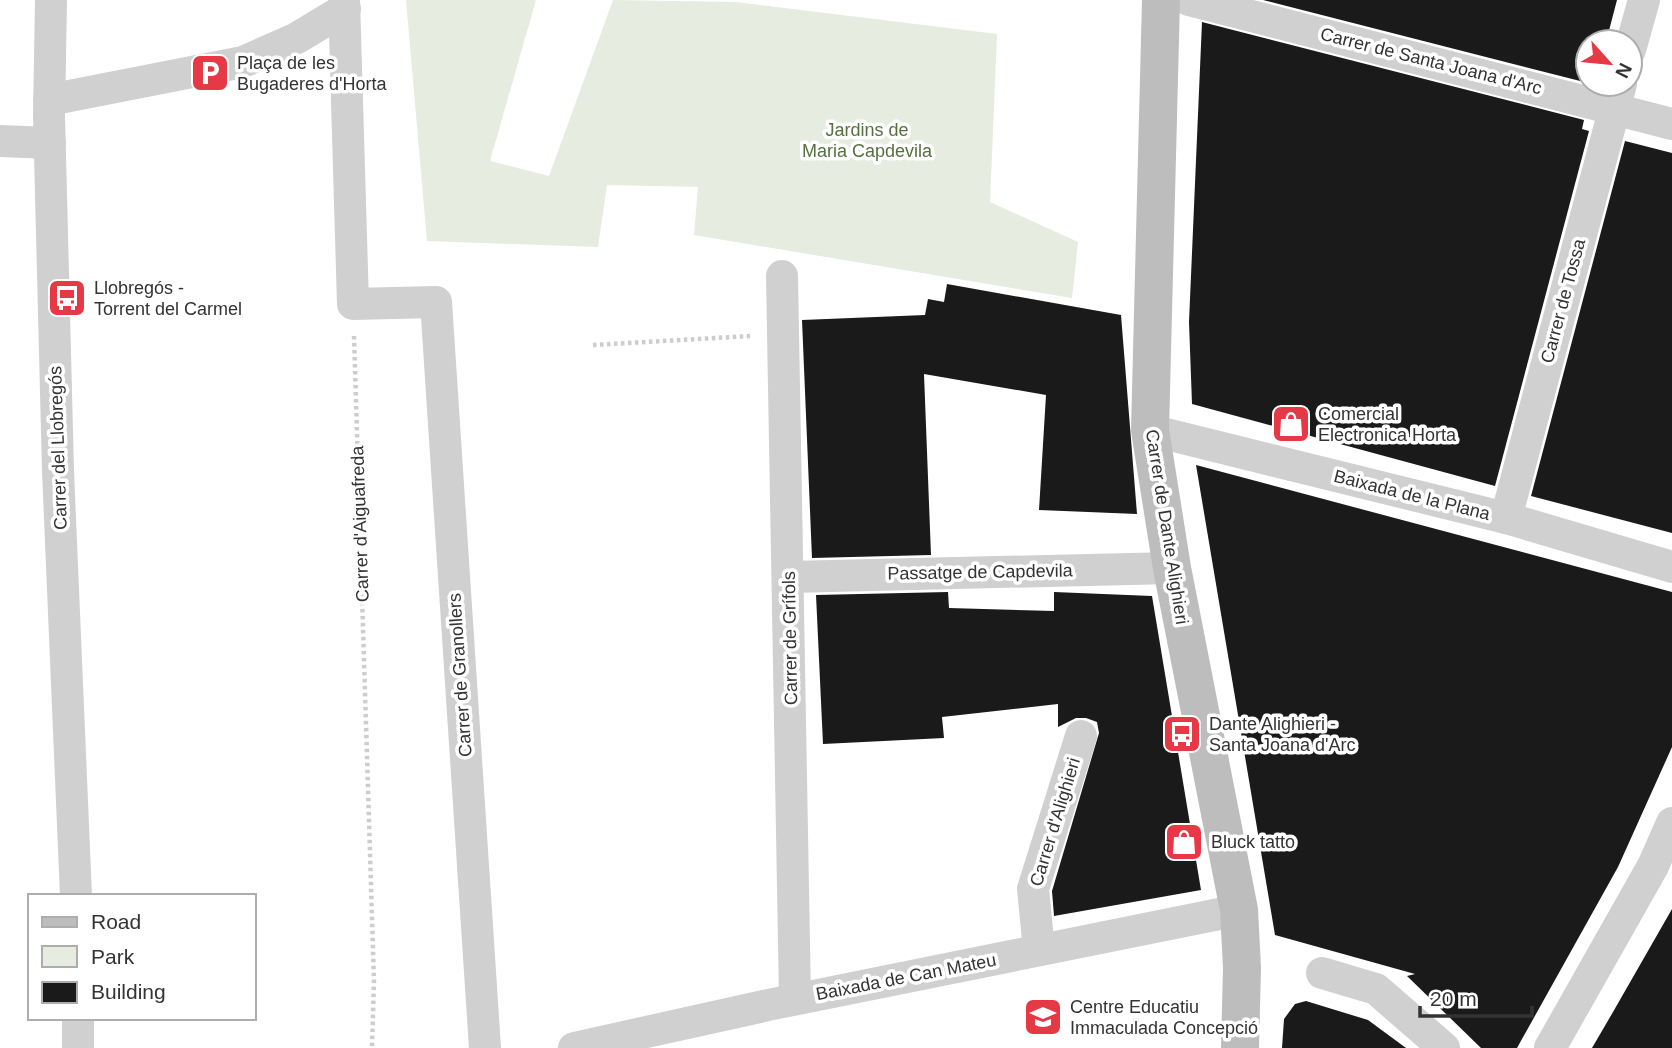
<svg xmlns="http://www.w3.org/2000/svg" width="1672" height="1048" font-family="Arial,sans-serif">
  <rect width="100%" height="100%" fill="#fff"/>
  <path fill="#e6ecdf" d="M 406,0 L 536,0 L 490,161 L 549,176 L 613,0 L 736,2 L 997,34 L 990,202 L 1078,242 L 1072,298 L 694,235 L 698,187 L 607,185 L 598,247 L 427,241 Z"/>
  <g fill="#1a1a1a">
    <path d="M 1263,0 L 1617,0 L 1606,42 L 1588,42 L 1588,83 Z"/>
    <path d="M 1202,22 L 1584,120 L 1582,129 L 1589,131 L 1495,486 L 1192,404 L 1189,322 Z"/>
    <path d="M 1625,141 L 1672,153 L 1672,533 L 1531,496 Z"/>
    <path d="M 947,284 L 1121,315 L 1137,514 L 1039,510 L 1046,395 L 924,374 L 931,555 L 812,558 L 802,320 L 925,315 L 928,299 L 944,302 Z"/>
    <path d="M 1196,465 L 1672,592 L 1672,747 L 1618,867 L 1517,1048 L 1481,1048 L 1407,976 L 1415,974 L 1275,935 Z"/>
    <path d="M 948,592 L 949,608 L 1054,611 L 1054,592 L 1152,596 L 1201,890 L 1054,916 L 1052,891 L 1099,733 L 1097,722 L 1086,718 L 1076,718 L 1058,727 L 1058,704 L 942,717 L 944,738 L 823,744 L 816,595 Z"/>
    <path d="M 1672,909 L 1672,1048 L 1592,1048 L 1613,1012 Z"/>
    <path d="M 1306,1001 L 1368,1020 L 1406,1048 L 1282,1048 L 1284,1019 L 1295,1004 Z"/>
  </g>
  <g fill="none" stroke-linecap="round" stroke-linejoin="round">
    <g stroke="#cdcdcd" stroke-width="4.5" stroke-dasharray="3.5 3.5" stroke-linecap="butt">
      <path d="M 354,336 L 374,982 L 372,1048"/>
      <path d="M 593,345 L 750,336"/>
    </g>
    <g stroke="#d0d0d0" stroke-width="32">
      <path d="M 51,0 L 49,115 L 58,471 L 76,896"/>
      <path d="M 344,0 L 353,304 L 436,302 L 485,1048"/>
      <path d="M 1189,0 L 1672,124"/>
      <path d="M 1630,50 L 1644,0"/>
      <path d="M 49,100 L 243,62 L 297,38 L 345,9"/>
      <path d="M 0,141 L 50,143"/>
      <path d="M 782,276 L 795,999"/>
      <path d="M 1150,430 L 1506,518 L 1672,567"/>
      <path d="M 1506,518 L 1621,84"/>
      <path d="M 789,577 L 1172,568"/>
      <path d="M 1039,950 L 1033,889 L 1081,736"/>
      <path d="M 1322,973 L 1376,989 L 1444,1048"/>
      <path d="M 78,1018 L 78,1048"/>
      <path d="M 574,1048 L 773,1004 L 1239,910"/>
      <path d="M 1550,1048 L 1653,866 L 1672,823"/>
    </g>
    <path stroke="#bdbdbd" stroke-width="38" d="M 1161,0 L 1150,430 L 1172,568 L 1239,910 L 1242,968 L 1240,1048"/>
  </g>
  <defs>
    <symbol id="parking-square" viewBox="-11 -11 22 22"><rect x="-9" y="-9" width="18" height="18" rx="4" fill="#e63946" stroke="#fff"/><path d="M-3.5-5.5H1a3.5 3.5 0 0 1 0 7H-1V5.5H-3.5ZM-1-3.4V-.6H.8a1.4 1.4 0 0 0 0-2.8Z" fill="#fff"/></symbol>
    <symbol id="bus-square" viewBox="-11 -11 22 22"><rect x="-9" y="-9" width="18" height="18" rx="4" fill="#e63946" stroke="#fff"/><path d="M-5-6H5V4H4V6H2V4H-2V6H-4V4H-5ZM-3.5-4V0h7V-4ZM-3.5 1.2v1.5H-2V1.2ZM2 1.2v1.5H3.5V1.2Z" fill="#fff"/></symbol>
    <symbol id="shop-square" viewBox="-11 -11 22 22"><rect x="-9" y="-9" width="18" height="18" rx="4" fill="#e63946" stroke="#fff"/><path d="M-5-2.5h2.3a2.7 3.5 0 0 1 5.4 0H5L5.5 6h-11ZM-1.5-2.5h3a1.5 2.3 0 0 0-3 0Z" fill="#fff"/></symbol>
    <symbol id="school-square" viewBox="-11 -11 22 22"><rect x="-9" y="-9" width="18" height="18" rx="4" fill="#e63946" stroke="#fff"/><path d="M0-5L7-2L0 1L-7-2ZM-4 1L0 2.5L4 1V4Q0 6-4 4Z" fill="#fff"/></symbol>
  </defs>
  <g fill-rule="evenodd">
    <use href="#parking-square" x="188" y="51" width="44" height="44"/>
    <use href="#bus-square" x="45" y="276" width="44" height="44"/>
    <use href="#shop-square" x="1269" y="402" width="44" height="44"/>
    <use href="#bus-square" x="1160" y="712" width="44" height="44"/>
    <use href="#shop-square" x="1162" y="820" width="44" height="44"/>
    <use href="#school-square" x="1021" y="995" width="44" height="44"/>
  </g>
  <g text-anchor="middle" stroke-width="7" stroke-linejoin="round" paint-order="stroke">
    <g font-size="18" fill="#333" stroke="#fff">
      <text transform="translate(1431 61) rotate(14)" y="6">Carrer de Santa Joana d'Arc</text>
      <text transform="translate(1563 301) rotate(-75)" y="6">Carrer de Tossa</text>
      <text transform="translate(58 448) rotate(-92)" y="6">Carrer del Llobregós</text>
      <text transform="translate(1412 495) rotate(14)" y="6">Baixada de la Plana</text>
      <text transform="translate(360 524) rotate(-92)" y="6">Carrer d'Aiguafreda</text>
      <text transform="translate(1167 527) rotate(81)" y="6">Carrer de Dante Alighieri</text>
      <text transform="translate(980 572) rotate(-1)" y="6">Passatge de Capdevila</text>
      <text transform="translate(790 638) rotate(-91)" y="6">Carrer de Grífols</text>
      <text transform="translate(460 675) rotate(-94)" y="6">Carrer de Granollers</text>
      <text transform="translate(1055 822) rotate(-73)" y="6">Carrer d'Alighieri</text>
      <text transform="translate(906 977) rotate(-11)" y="6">Baixada de Can Mateu</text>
    </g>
    <g font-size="18" fill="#333" stroke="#fff" text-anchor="start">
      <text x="237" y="69">Plaça de les<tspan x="237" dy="21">Bugaderes d'Horta</tspan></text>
      <text x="94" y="294">Llobregós -<tspan x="94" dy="21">Torrent del Carmel</tspan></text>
      <text x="1318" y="420">Comercial<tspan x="1318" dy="21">Electronica Horta</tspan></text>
      <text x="1209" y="730">Dante Alighieri -<tspan x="1209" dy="21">Santa Joana d'Arc</tspan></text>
      <text x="1211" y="848">Bluck tatto</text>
      <text x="1070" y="1013">Centre Educatiu<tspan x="1070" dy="21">Immaculada Concepció</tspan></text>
    </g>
    <g font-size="18" fill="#56703f" stroke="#fff">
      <text x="867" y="136">Jardins de<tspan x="867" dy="21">Maria Capdevila</tspan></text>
    </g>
  </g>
  <rect x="28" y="894" width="228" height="126" fill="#ffffff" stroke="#adadad" stroke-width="2"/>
  <rect x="42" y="917" width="35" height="10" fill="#bdbdbd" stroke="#adadad" stroke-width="2"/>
  <text x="91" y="929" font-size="21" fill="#333333">Road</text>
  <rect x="42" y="946" width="35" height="21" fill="#e6ecdf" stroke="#adadad" stroke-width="2"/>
  <text x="91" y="964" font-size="21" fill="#333333">Park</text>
  <rect x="42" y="982" width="35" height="21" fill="#1a1a1a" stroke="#adadad" stroke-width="2"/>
  <text x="91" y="999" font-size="21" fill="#333333">Building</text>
  <g transform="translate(1609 63) rotate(117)"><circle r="33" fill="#ffffff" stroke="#adadad" stroke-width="2"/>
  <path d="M0-5L12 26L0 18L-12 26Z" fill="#e63946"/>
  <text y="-10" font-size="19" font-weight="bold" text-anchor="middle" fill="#333333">N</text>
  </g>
  <path d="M1420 1006v10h112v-10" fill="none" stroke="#333333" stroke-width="3.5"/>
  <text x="1430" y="1006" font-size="21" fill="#333333" stroke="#ffffff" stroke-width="5" paint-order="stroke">20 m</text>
</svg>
